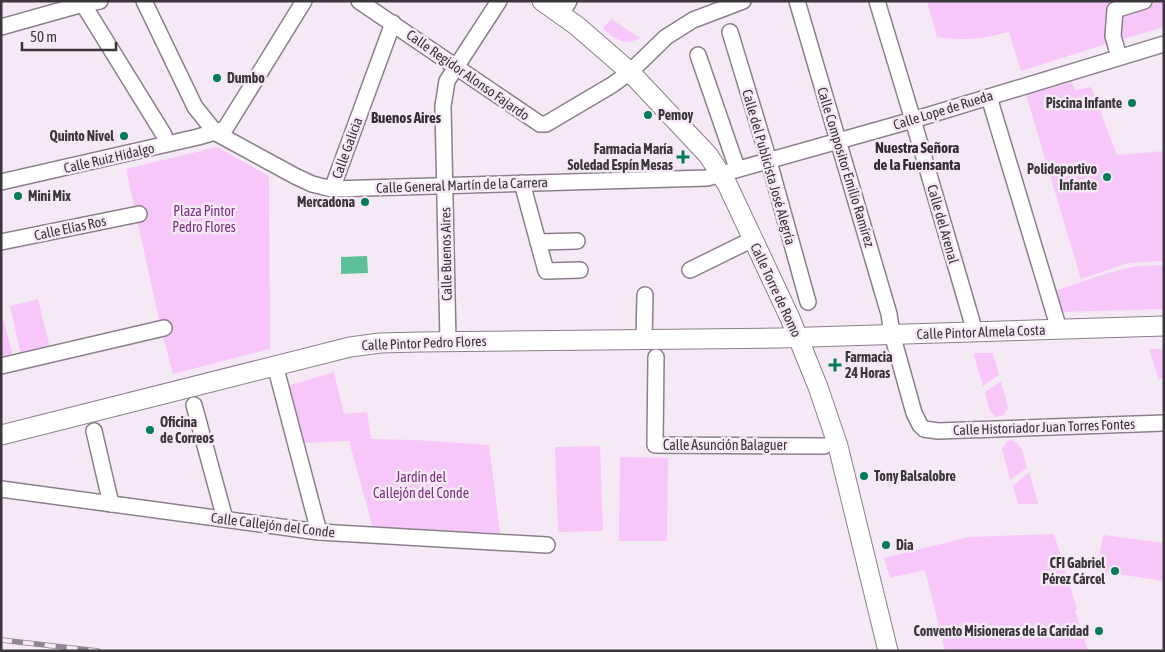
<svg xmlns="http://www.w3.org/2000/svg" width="1165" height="652" font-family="'Asap Condensed',sans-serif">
  <rect width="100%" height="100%" fill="#f5e9f5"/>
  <g fill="#f6c7f8">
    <path d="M 927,1 L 1114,1 L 1115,4 L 1109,6 L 1107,37 L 1109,43 L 1021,71 L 1009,32 C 981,39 965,41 937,37 Z"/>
    <path d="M 1155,1 L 1164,1 L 1164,27 L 1120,40 L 1120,15 L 1153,5 Z"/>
    <path d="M 611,19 L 640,38 C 623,47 617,39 603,29 Z"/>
    <path d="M 1072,82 L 1075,90 L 1091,87 L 1117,155 L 1164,151 L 1164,261 L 1128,263 L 1081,279 L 1026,95 Z"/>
    <path d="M 217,147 L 269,176 L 270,349 L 173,374 L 161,329 L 126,169 Z"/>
    <path d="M 1164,265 L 1164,309 L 1061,312 L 1052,292 L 1108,273 L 1137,266 Z"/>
    <path d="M 38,299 L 50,348 L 21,355 L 10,306 Z"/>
    <path d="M 1,310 L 13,356 L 1,359 Z"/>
    <path d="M 1149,349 L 1161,349 L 1164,357 L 1164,376 L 1159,380 Z"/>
    <path d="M 973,353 L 993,353 L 999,375 L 983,386 Z"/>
    <path d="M 334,372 L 344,414 L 367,412 L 371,439 L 416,440 L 489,445 L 500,533 L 373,528 L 349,441 L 304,443 L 287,386 Z"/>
    <path d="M 1001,381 L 1008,408 L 1004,415 L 996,417 L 990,411 L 985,392 Z"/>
    <path d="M 1011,440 C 1023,443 1024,457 1027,468 L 1010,480 L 1002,449 L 1006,442 Z"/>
    <path d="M 600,446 L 603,531 L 558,532 L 555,447 Z"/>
    <path d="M 620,457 L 668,458 L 667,541 L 619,541 Z"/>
    <path d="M 1029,472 L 1038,504 L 1018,504 L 1013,486 Z"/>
    <path d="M 1054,534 L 1077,609 L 1075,610 L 1088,651 L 945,651 L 925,570 L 890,578 L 884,558 L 969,537 Z"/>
    <path d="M 1103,535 L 1164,543 L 1164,581 L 1097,571 Z"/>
  </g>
  <path fill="#5cc198" d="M 367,256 L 368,273 L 341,274 L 341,257 Z"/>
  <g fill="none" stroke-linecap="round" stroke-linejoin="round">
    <defs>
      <g id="minor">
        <path d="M 144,1 L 195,107 L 216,133 L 295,176 L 312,184 L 332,189 L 707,178 L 913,120 L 1164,44"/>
        <path d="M 359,1 L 540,124 L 546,124 L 612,85 L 630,72 L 666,37 L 693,20 L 743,1"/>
        <path d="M 797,1 L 889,314 L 892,334 L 914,413 L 920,425 L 924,429 L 938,431 L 1164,423"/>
        <path d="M 877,1 L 913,120 L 975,332"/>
        <path d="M 83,4 L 164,135"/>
        <path d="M 561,14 L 569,1"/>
        <path d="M 1,27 L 83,4 L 100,1"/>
        <path d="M 730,32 L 766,151 L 808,302"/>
        <path d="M 698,55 L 737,168"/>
        <path d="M 1119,57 L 1113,36 L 1115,10 L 1144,1"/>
        <path d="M 989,97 L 1059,329"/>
        <path d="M 1,182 L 198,137 L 225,129 L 304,1"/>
        <path d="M 522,183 L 546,271 L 580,270"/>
        <path d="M 332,189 L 393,23"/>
        <path d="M 1,242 L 139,214"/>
        <path d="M 538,242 L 577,241"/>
        <path d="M 690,270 L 753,239"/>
        <path d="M 644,339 L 645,295"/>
        <path d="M 448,342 L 443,106 L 447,81 L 499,1"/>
        <path d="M 656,357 L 655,445 L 824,446"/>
        <path d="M 275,365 L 319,532"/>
        <path d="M 1,366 L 164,328"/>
        <path d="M 194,405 L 225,519"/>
        <path d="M 94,431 L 111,504"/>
        <path d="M 1,489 L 319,532 L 547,545"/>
      </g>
      <g id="major">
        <path d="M 542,1 L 577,26 L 630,72 L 708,155 L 727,184 L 790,318 L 818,387 L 838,446 L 888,651"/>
        <path d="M 1,435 L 350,347 L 380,343 L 419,342 L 779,338 L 1164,326"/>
      </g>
    </defs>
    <use href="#minor" stroke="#8a808b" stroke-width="18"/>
    <use href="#major" stroke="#8a808b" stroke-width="21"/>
    <use href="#minor" stroke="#fff" stroke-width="15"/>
    <use href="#major" stroke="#fff" stroke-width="19"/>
    <defs>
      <path id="rail" d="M 1,640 L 98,651"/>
    </defs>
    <use href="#rail" stroke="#8f878f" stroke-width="5.5"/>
    <use href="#rail" stroke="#f5e9f5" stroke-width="4" stroke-dasharray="11" stroke-linecap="butt"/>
  </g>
  <g fill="#047b58" stroke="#f5e9f5" stroke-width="2">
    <circle cx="217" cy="78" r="5"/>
    <circle cx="1132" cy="103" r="5"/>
    <circle cx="648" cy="115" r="5"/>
    <circle cx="124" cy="136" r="5"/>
    <path d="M680.5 149.5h5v5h5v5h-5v5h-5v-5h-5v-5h5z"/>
    <circle cx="1107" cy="177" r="5"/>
    <circle cx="18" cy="196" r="5"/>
    <circle cx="365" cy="202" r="5"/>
    <path d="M832.5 357.5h5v5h5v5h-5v5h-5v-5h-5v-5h5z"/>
    <circle cx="150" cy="430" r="5"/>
    <circle cx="864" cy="476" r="5"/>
    <circle cx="886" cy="545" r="5"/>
    <circle cx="1115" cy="571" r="5"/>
    <circle cx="1099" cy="631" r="5"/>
  </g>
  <g text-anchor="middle" stroke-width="5" stroke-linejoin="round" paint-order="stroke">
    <g font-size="14" fill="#3b363b" stroke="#f5e9f5">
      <text transform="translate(468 75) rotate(35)" y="5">Calle Regidor Alonso Fajardo</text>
      <text transform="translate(943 110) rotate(-17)" y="5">Calle Lope de Rueda</text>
      <text transform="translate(347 148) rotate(-70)" y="5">Calle Galicia</text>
      <text transform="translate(109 158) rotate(-13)" y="5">Calle Ruiz Hidalgo</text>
      <text transform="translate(769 167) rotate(74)" y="5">Calle del Publicista José Alegría</text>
      <text transform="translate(846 167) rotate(73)" y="5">Calle Compositor Emilio Ramírez</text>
      <text transform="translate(462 185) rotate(-2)" y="5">Calle General Martín de la Carrera</text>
      <text transform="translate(943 224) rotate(74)" y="5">Calle del Arenal</text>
      <text transform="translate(70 228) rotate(-12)" y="5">Calle Elías Ros</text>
      <text transform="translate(446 254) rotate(-91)" y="5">Calle Buenos Aires</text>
      <text transform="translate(776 290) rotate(65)" y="5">Calle Torre de Romo</text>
      <text transform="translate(981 332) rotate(-2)" y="5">Calle Pintor Almela Costa</text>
      <text transform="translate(424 343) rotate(-2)" y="5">Calle Pintor Pedro Flores</text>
      <text transform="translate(1044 427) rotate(-2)" y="5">Calle Historiador Juan Torres Fontes</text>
      <text x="725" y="450">Calle Asunción Balaguer</text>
      <text transform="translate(273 525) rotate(7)" y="5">Calle Callejón del Conde</text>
    </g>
    <g font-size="14" font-weight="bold" fill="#3b363b" stroke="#f5e9f5" text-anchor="start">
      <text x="227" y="83">Dumbo</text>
      <text x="1122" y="108" text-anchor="end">Piscina Infante</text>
      <text x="658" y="120">Pemoy</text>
      <text x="114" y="141" text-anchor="end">Quinto Nivel</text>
      <text x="673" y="154" text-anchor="end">Farmacia María<tspan x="673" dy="16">Soledad Espín Mesas</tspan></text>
      <text x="1097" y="174" text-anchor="end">Polideportivo<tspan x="1097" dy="16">Infante</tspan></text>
      <text x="28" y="201">Mini Mix</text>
      <text x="355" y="207" text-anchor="end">Mercadona</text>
      <text x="845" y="362">Farmacia<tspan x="845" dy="16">24 Horas</tspan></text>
      <text x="160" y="427">Oficina<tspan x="160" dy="16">de Correos</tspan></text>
      <text x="874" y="481">Tony Balsalobre</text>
      <text x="896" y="550">Dia</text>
      <text x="1105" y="568" text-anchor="end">CFI Gabriel<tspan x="1105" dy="16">Pérez Cárcel</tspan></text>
      <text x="1089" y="636" text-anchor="end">Convento Misioneras de la Caridad</text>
    </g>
    <g font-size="14" fill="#79307e" stroke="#f5e9f5">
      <text x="204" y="216">Plaza Pintor<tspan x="204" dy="16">Pedro Flores</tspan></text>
      <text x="421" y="482">Jardín del<tspan x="421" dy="16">Callejón del Conde</tspan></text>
    </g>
    <g font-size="15" font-weight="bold" fill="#322932" stroke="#f5e9f5">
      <text x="406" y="123">Buenos Aires</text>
      <text x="917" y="153">Nuestra Señora<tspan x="917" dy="17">de la Fuensanta</tspan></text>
    </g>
  </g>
  <rect width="1165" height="652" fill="none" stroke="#3b363b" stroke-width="5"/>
  <path d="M22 42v8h94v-8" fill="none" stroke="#3b363b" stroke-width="2.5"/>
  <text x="30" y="42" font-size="15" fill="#3b363b" stroke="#f5e9f5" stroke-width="4" paint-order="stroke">50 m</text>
</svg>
